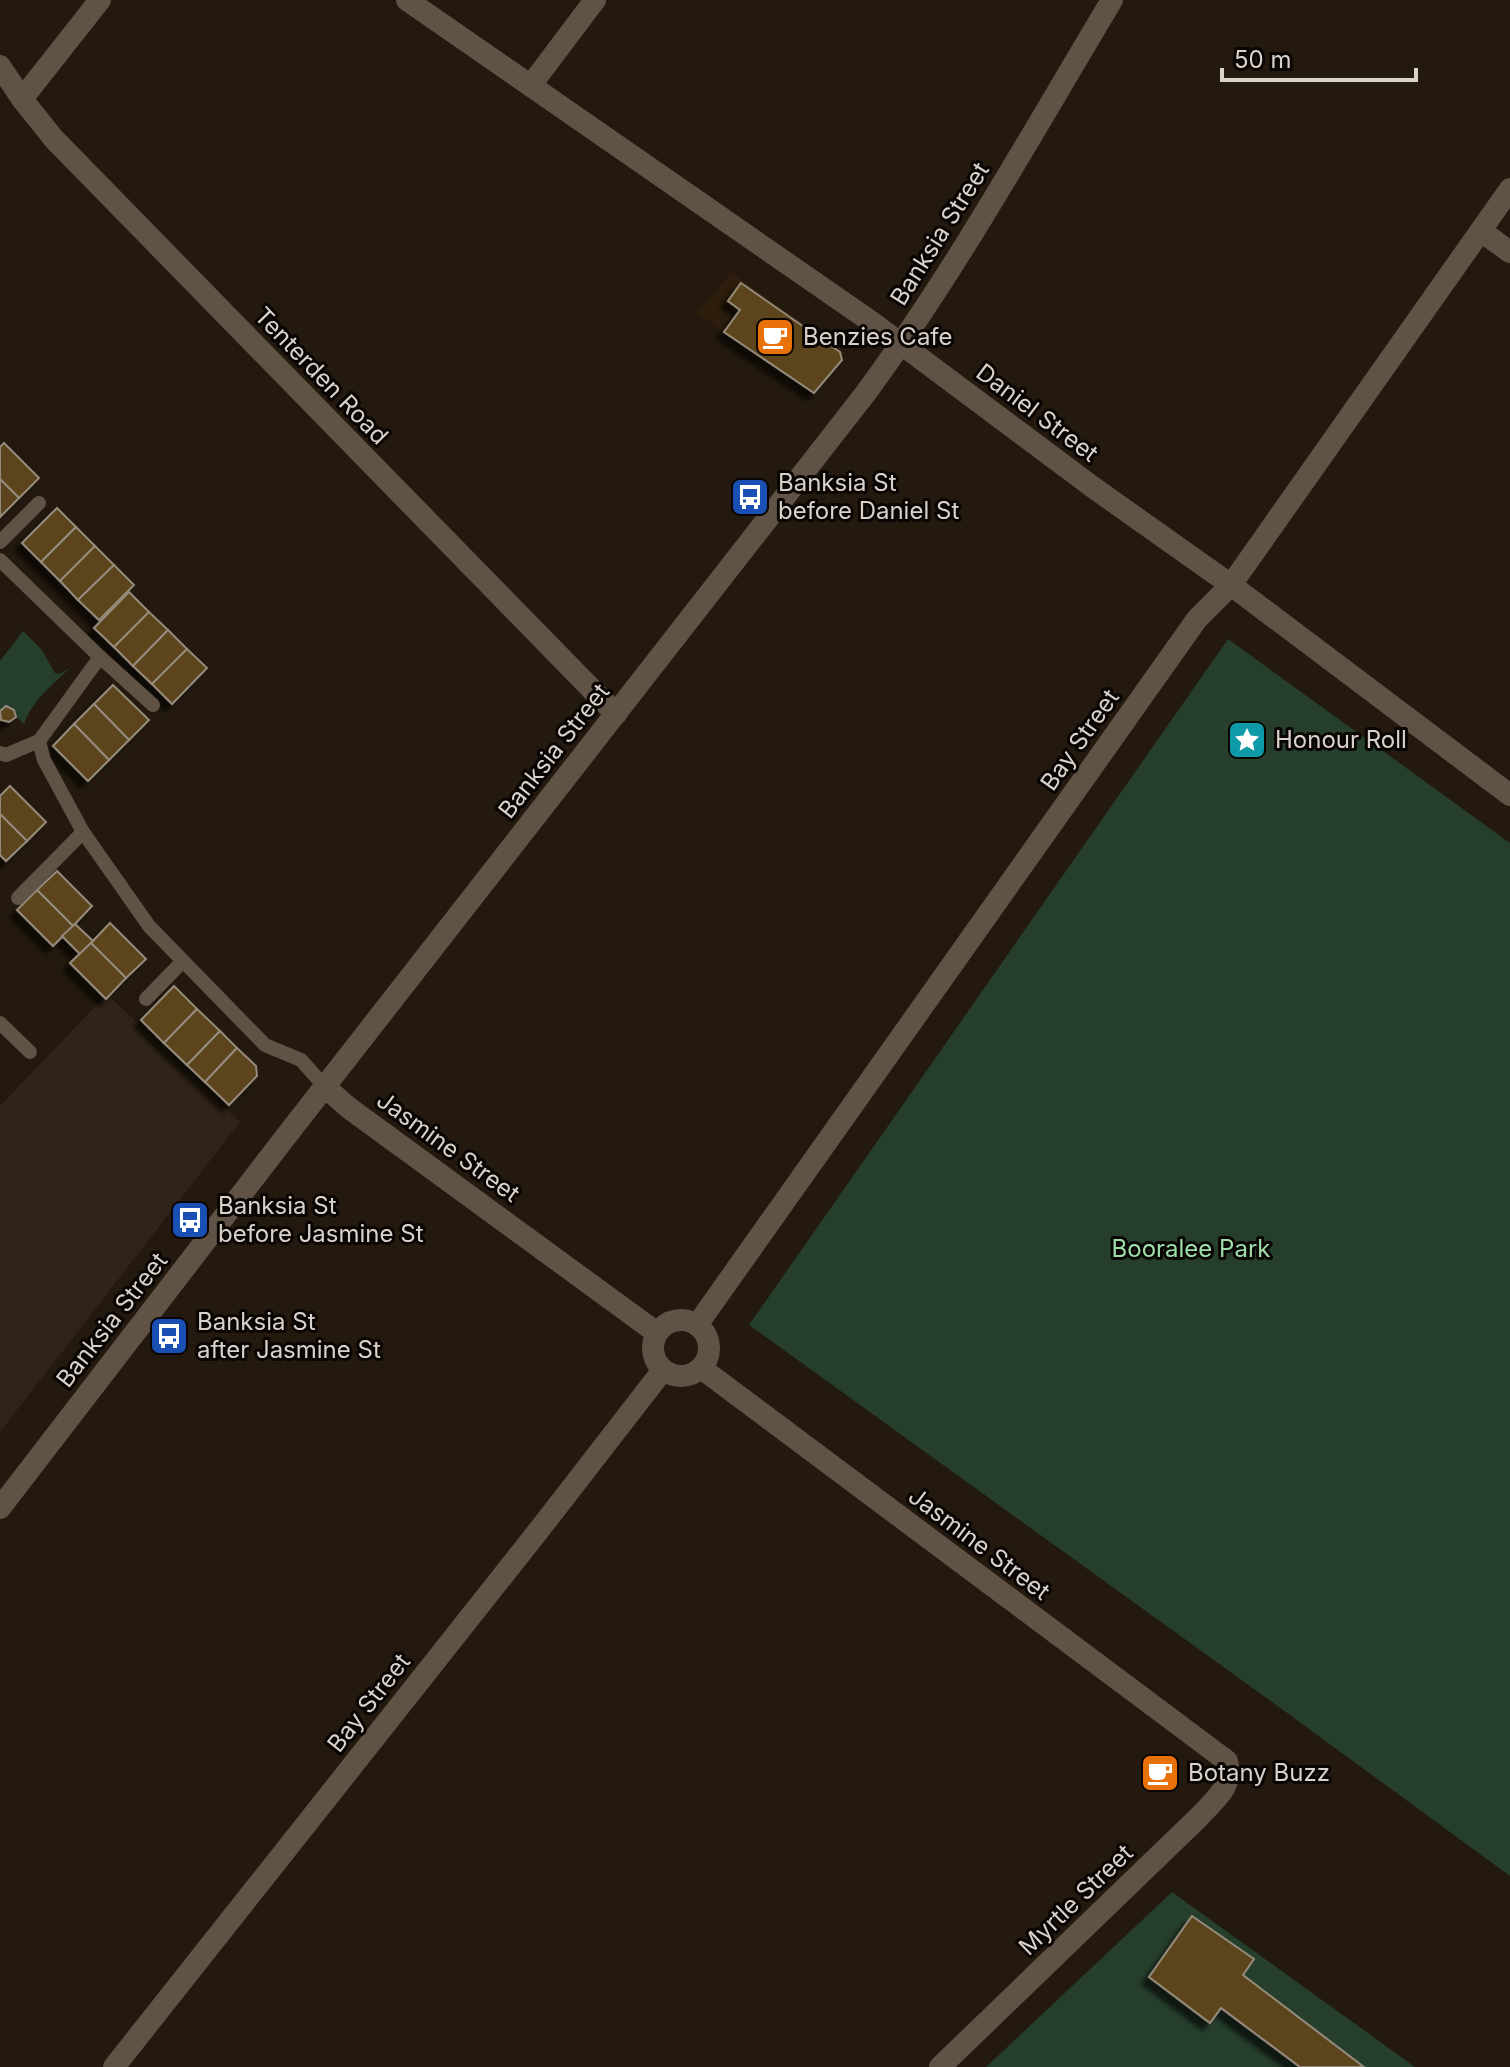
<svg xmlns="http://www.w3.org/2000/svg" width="1510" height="2067" font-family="Inter,sans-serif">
  <defs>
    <filter id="shadow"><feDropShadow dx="-7" dy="7" stdDeviation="2" flood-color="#0009"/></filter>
  </defs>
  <rect width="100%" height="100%" fill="#23190e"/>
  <path fill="#2c1d0c" d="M 731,272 L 845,352 L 812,394 L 697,313 Z"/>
  <path fill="#302317" d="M 107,994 L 240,1122 L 0,1432 L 0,1106 Z"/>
  <g fill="#263e2c">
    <path d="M 23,631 L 42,650 L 55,673 L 59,674 L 70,668 C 52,685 32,701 24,724 L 16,717 L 14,710 L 6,706 L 0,711 L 0,661 Z"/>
    <path d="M 1228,639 L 1510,843 L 1510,1876 L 1279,1707 L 749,1325 Z"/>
    <path d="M 1172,1892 L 1415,2067 L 986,2067 Z"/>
  </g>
  <g fill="#5b441a" stroke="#958b7b" stroke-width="2" filter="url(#shadow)">
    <path d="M 741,283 L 840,352 L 842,360 L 814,393 L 724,332 L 740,310 L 728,301 Z"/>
    <path d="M 4,443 L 39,478 L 19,498 L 0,479 L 0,447 Z"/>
    <path d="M 0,479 L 19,498 L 0,517 Z"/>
    <path d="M 57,508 L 76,527 L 41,562 L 22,543 Z"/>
    <path d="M 76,527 L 95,546 L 60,581 L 41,562 Z"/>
    <path d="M 95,546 L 114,565 L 78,600 L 60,581 Z"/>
    <path d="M 114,565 L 134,585 L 99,620 L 78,600 Z"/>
    <path d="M 129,592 L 149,612 L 114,647 L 94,628 Z"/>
    <path d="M 149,612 L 168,630 L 133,666 L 114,647 Z"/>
    <path d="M 168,630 L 187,649 L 152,684 L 133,666 Z"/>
    <path d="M 187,649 L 207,668 L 172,704 L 152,684 Z"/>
    <path d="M 113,685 L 149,720 L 129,740 L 94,704 Z"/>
    <path d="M 94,704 L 129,740 L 109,760 L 74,724 Z"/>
    <path d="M 6,706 L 14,710 L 16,717 L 9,722 L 1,720 L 0,711 Z"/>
    <path d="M 74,724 L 109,760 L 88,781 L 53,746 Z"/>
    <path d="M 10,786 L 46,822 L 27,841 L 0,814 L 0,796 Z"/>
    <path d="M 0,814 L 27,841 L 6,861 L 0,855 Z"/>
    <path d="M 57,871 L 92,906 L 73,926 L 37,890 Z"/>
    <path d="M 37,890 L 73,926 L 53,946 L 17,910 Z"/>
    <path d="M 110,923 L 146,959 L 126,978 L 91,943 Z"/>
    <path d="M 75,924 L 93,941 L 80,954 L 62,936 Z"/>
    <path d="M 91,943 L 126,978 L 106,999 L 70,963 Z"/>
    <path d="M 174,986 L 197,1009 L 164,1043 L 141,1020 Z"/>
    <path d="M 197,1009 L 220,1031 L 187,1065 L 164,1043 Z"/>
    <path d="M 220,1031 L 237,1048 L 205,1082 L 187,1065 Z"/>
    <path d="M 237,1048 L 256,1066 L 257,1076 L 229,1105 L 205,1082 Z"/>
    <path d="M 1192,1916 L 1254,1959 L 1243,1975 L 1364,2067 L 1300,2067 L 1221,2008 L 1210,2023 L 1149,1977 Z"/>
  </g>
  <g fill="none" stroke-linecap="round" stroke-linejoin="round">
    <g stroke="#605346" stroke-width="14">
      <path d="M 0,542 L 39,503"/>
      <path d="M 0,560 L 100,657 L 39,741 L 6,755 L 0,753"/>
      <path d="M 100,657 L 153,705"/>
      <path d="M 39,741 L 44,760 L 83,832 L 149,926 L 265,1045 L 301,1060 L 325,1087"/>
      <path d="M 18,898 L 83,832"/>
      <path d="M 146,999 L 183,961"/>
      <path d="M 0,1023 L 30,1052"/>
    </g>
    <g stroke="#605346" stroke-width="22">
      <path d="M 407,0 L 873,323 L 1094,488 L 1231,585 L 1510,795"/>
      <path d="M 531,85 L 595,0"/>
      <path d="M 22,99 L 100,0"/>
      <path d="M 1481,231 L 1510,252"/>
      <path d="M 325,1087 L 349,1108 L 657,1333"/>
      <circle cx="681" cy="1348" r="28"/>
      <path d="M 697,1325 L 1197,619 L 1231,585 L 1510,189"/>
      <path d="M 701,1368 L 1227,1761 C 1234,1787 1215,1799 1199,1817 L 940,2067"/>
      <path d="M 114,2067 L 539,1530 L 663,1370"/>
    </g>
    <g stroke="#605346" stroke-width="22">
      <path d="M 0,66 L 22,99 L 54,139 L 616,714"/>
      <path d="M 0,1508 L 287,1135 L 865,394 C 957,269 1032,133 1112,0"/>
    </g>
  </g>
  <defs>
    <symbol id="cafe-square" viewBox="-11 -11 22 22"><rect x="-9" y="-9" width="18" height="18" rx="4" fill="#e8710a" stroke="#090503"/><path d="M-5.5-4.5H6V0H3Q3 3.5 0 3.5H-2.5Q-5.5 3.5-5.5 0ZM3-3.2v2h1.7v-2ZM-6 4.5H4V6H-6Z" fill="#fff"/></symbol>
    <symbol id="bus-square" viewBox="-11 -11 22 22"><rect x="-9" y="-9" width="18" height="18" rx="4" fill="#1a4fb4" stroke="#090503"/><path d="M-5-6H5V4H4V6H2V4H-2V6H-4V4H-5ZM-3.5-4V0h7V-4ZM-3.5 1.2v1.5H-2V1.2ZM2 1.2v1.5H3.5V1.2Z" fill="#fff"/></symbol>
    <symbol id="sight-square" viewBox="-11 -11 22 22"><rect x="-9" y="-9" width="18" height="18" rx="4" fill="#0f9aa8" stroke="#090503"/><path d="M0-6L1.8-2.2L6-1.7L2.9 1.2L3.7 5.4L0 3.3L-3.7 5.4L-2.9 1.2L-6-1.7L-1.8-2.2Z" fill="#fff"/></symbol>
  </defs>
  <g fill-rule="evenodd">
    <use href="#cafe-square" x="753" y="315" width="44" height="44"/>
    <use href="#bus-square" x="728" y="475" width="44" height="44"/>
    <use href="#sight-square" x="1225" y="718" width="44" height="44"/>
    <use href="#bus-square" x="168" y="1198" width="44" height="44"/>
    <use href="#bus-square" x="147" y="1314" width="44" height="44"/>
    <use href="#cafe-square" x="1138" y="1751" width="44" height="44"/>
  </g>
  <g text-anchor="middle" stroke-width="6" stroke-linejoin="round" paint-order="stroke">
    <g font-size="24" fill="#d9d1ca" stroke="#090503">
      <text transform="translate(940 234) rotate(-58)" y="8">Banksia Street</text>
      <text transform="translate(321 376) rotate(46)" y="8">Tenterden Road</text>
      <text transform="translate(1037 413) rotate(37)" y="8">Daniel Street</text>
      <text transform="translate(1080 740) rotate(-55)" y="8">Bay Street</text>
      <text transform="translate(554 751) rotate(-52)" y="8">Banksia Street</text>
      <text transform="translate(448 1147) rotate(36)" y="8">Jasmine Street</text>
      <text transform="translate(112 1320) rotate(-52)" y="8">Banksia Street</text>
      <text transform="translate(979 1544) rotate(37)" y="8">Jasmine Street</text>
      <text transform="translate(369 1703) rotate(-52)" y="8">Bay Street</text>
      <text transform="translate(1076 1900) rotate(-44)" y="8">Myrtle Street</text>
    </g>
    <g font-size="24" fill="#d9d1ca" stroke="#090503" text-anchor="start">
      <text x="803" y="345">Benzies Cafe</text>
      <text x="778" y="491">Banksia St<tspan x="778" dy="28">before Daniel St</tspan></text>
      <text x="1275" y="748">Honour Roll</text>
      <text x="218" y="1214">Banksia St<tspan x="218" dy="28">before Jasmine St</tspan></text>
      <text x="197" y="1330">Banksia St<tspan x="197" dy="28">after Jasmine St</tspan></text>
      <text x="1188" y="1781">Botany Buzz</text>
    </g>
    <g font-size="24" fill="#9edeab" stroke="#090503">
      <text x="1191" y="1257">Booralee Park</text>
    </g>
  </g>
  <path d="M1222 68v12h194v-12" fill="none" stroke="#d9d1ca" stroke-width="4"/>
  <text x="1234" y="68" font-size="24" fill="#d9d1ca" stroke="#090503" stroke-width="6" paint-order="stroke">50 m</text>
</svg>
